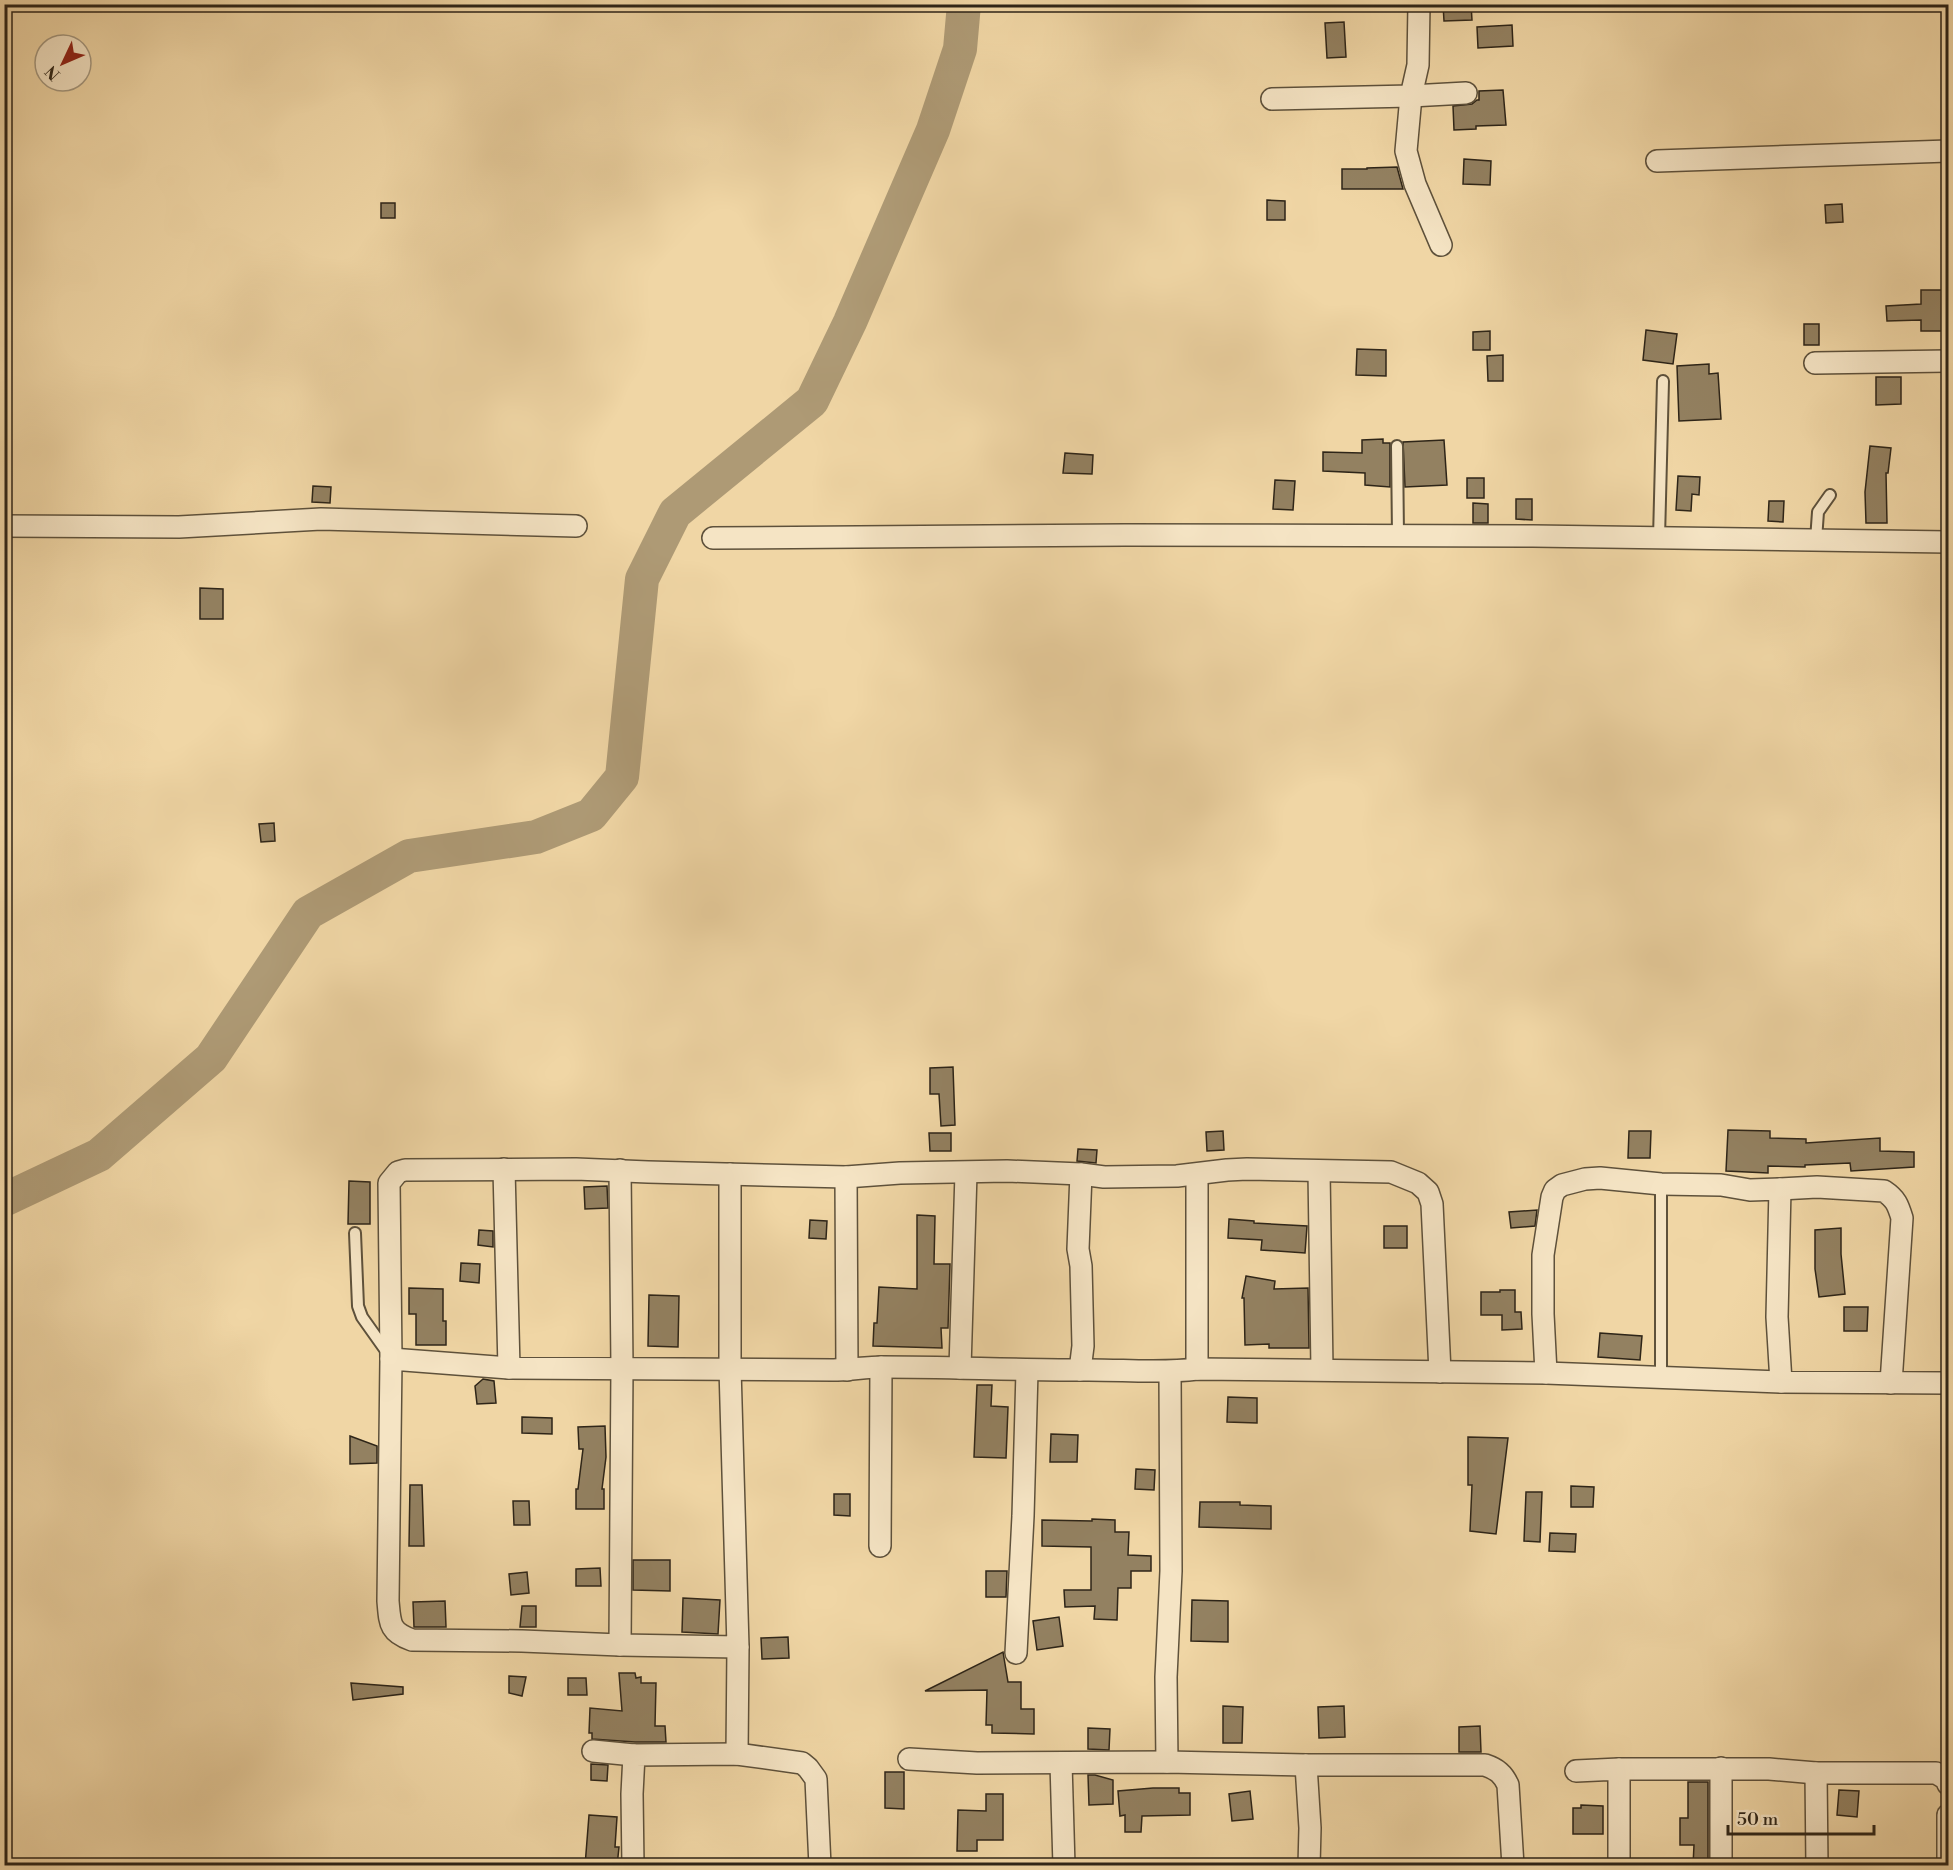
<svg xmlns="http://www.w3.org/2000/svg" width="1953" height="1870" font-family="'Libre Bodoni',serif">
  <rect width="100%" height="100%" fill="#f0d6a5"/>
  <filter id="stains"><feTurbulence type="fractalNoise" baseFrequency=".00333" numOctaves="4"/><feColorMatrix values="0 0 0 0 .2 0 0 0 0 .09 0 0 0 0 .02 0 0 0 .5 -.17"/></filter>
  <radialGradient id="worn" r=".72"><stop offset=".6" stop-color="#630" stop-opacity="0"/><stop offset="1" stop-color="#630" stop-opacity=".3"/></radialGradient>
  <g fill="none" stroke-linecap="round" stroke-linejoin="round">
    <path stroke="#ae9a75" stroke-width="34" d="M 4,1200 L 99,1155 L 211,1058 L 308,913 L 409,856 L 536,837 L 591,815 L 622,777 L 642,579 L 675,513 L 812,401 L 850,322 L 933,130 L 960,49 L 964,4"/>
  </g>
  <g fill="#938161" stroke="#2e2518" stroke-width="1.5">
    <path d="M 1443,4 L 1471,4 L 1472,20 L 1444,21 Z"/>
    <path d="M 1344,22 L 1346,57 L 1327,58 L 1325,23 Z"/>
    <path d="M 1512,25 L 1513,46 L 1478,48 L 1477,27 Z"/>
    <path d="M 1503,90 L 1506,125 L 1476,126 L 1476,129 L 1454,130 L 1453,106 L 1472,104 L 1477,100 L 1479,100 L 1479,91 Z"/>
    <path d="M 1464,159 L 1491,161 L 1490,185 L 1463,184 Z"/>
    <path d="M 1397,167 L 1403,189 L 1342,189 L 1342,169 L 1367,169 L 1367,168 Z"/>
    <path d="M 1267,200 L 1285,201 L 1285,220 L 1267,220 Z"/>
    <rect x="381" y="203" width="14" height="15"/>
    <path d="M 1842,204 L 1843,222 L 1826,223 L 1825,205 Z"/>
    <path d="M 1921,290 L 1948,290 L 1948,331 L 1921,331 L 1921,320 L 1887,321 L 1886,306 L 1921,304 Z"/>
    <rect x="1804" y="324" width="15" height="21"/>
    <path d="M 1646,330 L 1677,334 L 1673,364 L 1643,360 Z"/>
    <path d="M 1490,331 L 1490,350 L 1473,350 L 1473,332 Z"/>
    <path d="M 1357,349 L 1386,350 L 1386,376 L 1356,375 Z"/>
    <path d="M 1503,355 L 1503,381 L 1488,381 L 1487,356 Z"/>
    <path d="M 1709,364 L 1709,374 L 1718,373 L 1721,419 L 1679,421 L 1677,366 Z"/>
    <path d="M 1876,377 L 1901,377 L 1901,404 L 1876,405 Z"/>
    <path d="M 1383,439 L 1383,443 L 1390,443 L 1390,487 L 1365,485 L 1365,473 L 1323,471 L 1323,452 L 1362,453 L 1362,440 Z"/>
    <path d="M 1444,440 L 1447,485 L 1405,487 L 1403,442 Z"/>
    <path d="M 1870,446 L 1891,448 L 1888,473 L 1886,473 L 1887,523 L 1866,523 L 1865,492 Z"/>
    <path d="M 1065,453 L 1093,455 L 1092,474 L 1063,473 Z"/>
    <path d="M 1678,476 L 1700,477 L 1699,495 L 1692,494 L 1691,511 L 1676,510 Z"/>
    <rect x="1467" y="478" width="17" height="20"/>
    <path d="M 1275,480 L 1295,481 L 1293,510 L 1273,509 Z"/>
    <path d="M 313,486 L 331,487 L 330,503 L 312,502 Z"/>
    <path d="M 1516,499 L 1532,499 L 1532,520 L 1516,519 Z"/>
    <path d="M 1769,501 L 1784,501 L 1783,522 L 1768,521 Z"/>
    <path d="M 1473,503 L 1488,504 L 1488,523 L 1473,523 Z"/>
    <path d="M 200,588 L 223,589 L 223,619 L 200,619 Z"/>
    <path d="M 274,823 L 275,841 L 261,842 L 259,824 Z"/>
    <path d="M 953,1067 L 955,1125 L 941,1126 L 939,1094 L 930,1094 L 930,1068 Z"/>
    <path d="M 1728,1130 L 1770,1131 L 1770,1138 L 1806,1139 L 1806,1143 L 1880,1138 L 1880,1151 L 1914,1152 L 1914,1167 L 1851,1171 L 1850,1163 L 1805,1165 L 1805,1167 L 1768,1166 L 1768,1173 L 1726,1171 Z"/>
    <path d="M 1223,1131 L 1224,1150 L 1207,1151 L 1206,1132 Z"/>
    <path d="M 1629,1131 L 1651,1131 L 1650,1158 L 1628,1158 Z"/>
    <path d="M 929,1133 L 951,1133 L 951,1151 L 930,1151 Z"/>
    <path d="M 1078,1149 L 1097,1150 L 1096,1163 L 1077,1161 Z"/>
    <path d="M 349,1181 L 370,1182 L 370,1224 L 348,1224 Z"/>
    <path d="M 607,1186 L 608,1208 L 585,1209 L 584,1187 Z"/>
    <path d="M 1537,1210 L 1535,1226 L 1511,1228 L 1509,1212 Z"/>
    <path d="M 917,1215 L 935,1216 L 934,1264 L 950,1264 L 948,1328 L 941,1328 L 942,1348 L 873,1346 L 874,1323 L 877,1323 L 879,1287 L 917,1289 Z"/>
    <path d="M 1229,1219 L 1254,1221 L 1254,1223 L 1307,1226 L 1305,1253 L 1261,1250 L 1262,1240 L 1228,1238 Z"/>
    <path d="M 810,1220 L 827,1221 L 826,1239 L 809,1238 Z"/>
    <rect x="1384" y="1226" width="23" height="22"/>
    <path d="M 1841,1228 L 1841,1254 L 1845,1294 L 1819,1297 L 1815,1269 L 1815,1230 Z"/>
    <path d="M 479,1230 L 493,1231 L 493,1247 L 478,1245 Z"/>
    <path d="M 461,1263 L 480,1264 L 479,1283 L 460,1281 Z"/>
    <path d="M 1246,1276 L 1275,1281 L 1274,1289 L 1308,1288 L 1309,1348 L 1269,1348 L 1269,1344 L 1245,1345 L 1244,1298 L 1242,1298 Z"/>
    <path d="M 409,1288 L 443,1289 L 443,1321 L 446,1321 L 446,1345 L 416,1345 L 416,1314 L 409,1314 Z"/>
    <path d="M 1500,1290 L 1515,1290 L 1515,1312 L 1521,1312 L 1522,1329 L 1502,1330 L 1502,1315 L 1481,1315 L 1481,1292 L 1500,1292 Z"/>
    <path d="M 649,1295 L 679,1296 L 678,1347 L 648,1346 Z"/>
    <path d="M 1844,1307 L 1868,1307 L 1867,1331 L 1844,1331 Z"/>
    <path d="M 1600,1333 L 1642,1336 L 1640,1360 L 1598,1357 Z"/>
    <path d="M 483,1379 L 494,1381 L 496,1403 L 477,1404 L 475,1386 Z"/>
    <path d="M 977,1385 L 992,1385 L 991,1406 L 1008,1407 L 1006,1458 L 974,1457 Z"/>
    <path d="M 1228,1397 L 1257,1398 L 1257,1423 L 1227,1422 Z"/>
    <path d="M 522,1417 L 552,1418 L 552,1434 L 522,1433 Z"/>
    <path d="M 605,1426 L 606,1457 L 602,1489 L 604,1489 L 604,1509 L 576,1509 L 576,1489 L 578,1489 L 583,1449 L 579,1449 L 578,1427 Z"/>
    <path d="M 1051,1434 L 1078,1435 L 1077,1462 L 1050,1462 Z"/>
    <path d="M 350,1436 L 377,1446 L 377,1463 L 350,1464 Z"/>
    <path d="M 1468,1437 L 1508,1438 L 1496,1534 L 1470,1531 L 1472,1485 L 1468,1485 Z"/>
    <path d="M 1136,1469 L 1155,1470 L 1154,1490 L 1135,1489 Z"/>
    <path d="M 410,1485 L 422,1485 L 424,1546 L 409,1546 Z"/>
    <path d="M 1571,1486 L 1594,1487 L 1593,1507 L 1571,1507 Z"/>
    <path d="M 1526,1492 L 1542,1492 L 1540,1542 L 1524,1541 Z"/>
    <path d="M 834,1494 L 850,1494 L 850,1516 L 834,1515 Z"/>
    <path d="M 513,1501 L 529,1501 L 530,1525 L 514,1525 Z"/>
    <path d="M 1200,1502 L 1240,1502 L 1240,1505 L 1271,1506 L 1271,1529 L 1199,1527 Z"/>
    <path d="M 1092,1519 L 1115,1520 L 1115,1532 L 1129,1532 L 1128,1555 L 1151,1556 L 1151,1571 L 1131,1571 L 1131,1588 L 1118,1588 L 1117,1620 L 1094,1619 L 1095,1606 L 1065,1607 L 1064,1590 L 1091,1590 L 1091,1547 L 1042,1546 L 1042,1520 L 1092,1521 Z"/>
    <path d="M 1550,1533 L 1576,1534 L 1575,1552 L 1549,1551 Z"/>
    <path d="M 633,1560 L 670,1560 L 670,1591 L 633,1590 Z"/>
    <path d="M 600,1568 L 601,1586 L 576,1586 L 576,1569 Z"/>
    <path d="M 986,1571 L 1007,1571 L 1006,1597 L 986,1597 Z"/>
    <path d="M 527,1572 L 529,1593 L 511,1595 L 509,1574 Z"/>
    <path d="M 683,1598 L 720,1600 L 718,1634 L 682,1632 Z"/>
    <path d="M 1192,1600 L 1228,1601 L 1228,1642 L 1191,1641 Z"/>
    <path d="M 445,1601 L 446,1627 L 414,1627 L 413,1602 Z"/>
    <path d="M 522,1606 L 536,1606 L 536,1627 L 520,1627 Z"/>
    <path d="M 1059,1617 L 1063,1646 L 1037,1650 L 1033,1621 Z"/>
    <path d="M 788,1637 L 789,1658 L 762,1659 L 761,1638 Z"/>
    <path d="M 1003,1652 L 1008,1682 L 1021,1682 L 1021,1709 L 1034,1709 L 1034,1734 L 992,1733 L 992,1725 L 986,1725 L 987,1690 L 925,1691 Z"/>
    <path d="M 619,1673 L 635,1673 L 636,1678 L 641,1677 L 641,1683 L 656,1683 L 655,1726 L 665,1726 L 666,1742 L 635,1742 L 592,1739 L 592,1733 L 589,1733 L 590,1708 L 622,1711 Z"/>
    <path d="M 509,1676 L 526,1677 L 522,1696 L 509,1693 Z"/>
    <path d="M 568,1678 L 586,1678 L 587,1695 L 568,1695 Z"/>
    <path d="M 351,1683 L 403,1687 L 403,1694 L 353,1700 Z"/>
    <path d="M 1223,1706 L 1243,1707 L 1242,1743 L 1223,1743 Z"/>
    <path d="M 1344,1706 L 1345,1737 L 1319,1738 L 1318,1707 Z"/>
    <path d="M 1480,1726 L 1481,1752 L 1459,1752 L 1459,1727 Z"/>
    <path d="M 1088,1728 L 1110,1729 L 1109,1750 L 1088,1749 Z"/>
    <path d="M 591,1764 L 608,1765 L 607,1781 L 591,1780 Z"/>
    <path d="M 885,1772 L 904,1772 L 904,1809 L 885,1808 Z"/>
    <path d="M 1088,1775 L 1095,1775 L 1113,1780 L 1113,1804 L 1089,1805 Z"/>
    <path d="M 1688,1782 L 1708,1782 L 1708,1866 L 1693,1866 L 1694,1845 L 1680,1845 L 1680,1818 L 1688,1818 Z"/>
    <path d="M 1153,1788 L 1179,1788 L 1179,1793 L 1190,1793 L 1190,1815 L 1142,1816 L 1141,1832 L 1125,1832 L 1125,1815 L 1120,1816 L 1118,1791 Z"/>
    <path d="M 1839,1790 L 1859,1791 L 1857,1817 L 1837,1815 Z"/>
    <path d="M 1250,1791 L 1253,1819 L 1232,1821 L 1229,1794 Z"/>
    <path d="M 986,1794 L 1003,1794 L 1003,1840 L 977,1840 L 977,1851 L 957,1851 L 958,1810 L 986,1811 Z"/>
    <path d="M 1581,1805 L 1603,1806 L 1603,1834 L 1573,1834 L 1573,1808 L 1581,1808 Z"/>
    <path d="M 589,1815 L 617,1817 L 615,1847 L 619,1847 L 617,1866 L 585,1866 Z"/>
  </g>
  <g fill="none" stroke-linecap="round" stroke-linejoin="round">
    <defs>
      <g id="service">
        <path d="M 1397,446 L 1398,535"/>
        <path d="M 1659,538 L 1663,381"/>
        <path d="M 1816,540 L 1818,512 L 1830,495"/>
        <path d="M 355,1233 L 358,1306 L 362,1317 L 389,1355"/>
        <path d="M 1661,1378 L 1661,1184"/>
      </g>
      <g id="minor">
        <path d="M 1419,4 L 1418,65 L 1411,96 L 1406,151 L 1415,184 L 1441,245"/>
        <path d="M 1272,99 L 1411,96 L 1466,93"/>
        <path d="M 1657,161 L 1948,151"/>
        <path d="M 1815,363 L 1948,361"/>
        <path d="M 4,526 L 179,527 L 321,519 L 576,526"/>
        <path d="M 713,538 L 1125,535 L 1533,536 L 1948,542"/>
        <path d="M 504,1169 L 509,1368"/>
        <path d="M 620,1170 L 622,1367 L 620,1645 L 738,1647 L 730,1368 L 730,1174"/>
        <path d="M 1319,1171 L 1322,1369"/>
        <path d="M 846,1177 L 847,1370"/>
        <path d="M 1780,1189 L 1817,1187 L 1884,1191 C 1896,1199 1898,1205 1902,1218 L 1891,1383"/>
        <path d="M 391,1359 L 389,1183 L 398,1172 L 405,1170 L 576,1169 L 648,1172 L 846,1177 L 900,1173 L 1007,1171 L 1081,1174 L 1104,1177 L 1177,1176 L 1227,1170 L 1247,1169 L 1391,1172 L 1418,1183 L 1428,1192 L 1432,1204 L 1440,1372"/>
        <path d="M 960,1368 L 966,1173"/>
        <path d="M 1197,1369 L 1197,1175"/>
        <path d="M 1080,1370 L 1083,1346 L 1081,1266 L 1078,1249 L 1081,1174"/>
        <path d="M 1546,1373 L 1543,1314 L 1543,1255 L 1552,1197 L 1555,1190 L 1562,1185 L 1585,1179 L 1600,1178 L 1661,1184 L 1721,1185 L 1750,1190 L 1780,1189 L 1777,1317 L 1781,1382"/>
        <path d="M 880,1546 L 881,1367"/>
        <path d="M 620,1645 L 522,1641 L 412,1640 C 389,1632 390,1623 388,1601 L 391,1359 L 509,1368 L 833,1370 C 849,1370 866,1367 883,1367 C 948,1367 1013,1370 1079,1370 C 1118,1369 1157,1374 1197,1369 L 1546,1373 L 1781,1382 L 1948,1383"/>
        <path d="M 1016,1653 L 1023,1516 L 1027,1371"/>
        <path d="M 593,1751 L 634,1755"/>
        <path d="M 737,1754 L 738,1647"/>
        <path d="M 909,1759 L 977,1763 L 1167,1762 L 1306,1765 L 1485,1765 C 1497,1769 1503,1774 1508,1785 L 1513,1866"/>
        <path d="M 1167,1762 L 1166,1677 L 1171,1571 L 1170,1372"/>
        <path d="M 1061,1763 L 1064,1866"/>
        <path d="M 1306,1765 L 1310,1828 L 1309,1866"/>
        <path d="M 1721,1768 L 1721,1866"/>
        <path d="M 1619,1769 L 1769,1769 L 1816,1773 L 1936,1773 L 1946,1779 L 1948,1784"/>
        <path d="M 1576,1771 L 1619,1769 L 1619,1866"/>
        <path d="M 1816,1773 L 1817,1866"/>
        <path d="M 633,1866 L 632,1794 L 634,1755 L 737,1754 L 802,1763 L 808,1768 L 816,1779 L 820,1866"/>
        <path d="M 1948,1866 L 1948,1815"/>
      </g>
    </defs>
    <use href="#service" stroke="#5e513b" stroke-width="14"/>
    <use href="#minor" stroke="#5e513b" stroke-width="24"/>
    <use href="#service" stroke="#f5e4c4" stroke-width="10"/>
    <use href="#minor" stroke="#f5e4c4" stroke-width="21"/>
  </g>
  <rect width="1953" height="1870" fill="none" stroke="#f0d6a5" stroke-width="24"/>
  <rect x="6" y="6" width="1941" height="1858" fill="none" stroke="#2e2518" stroke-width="3"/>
  <rect x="12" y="12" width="1929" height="1846" fill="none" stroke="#2e2518" stroke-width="1.5"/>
  <g transform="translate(63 63) rotate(226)"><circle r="28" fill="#f5e4c4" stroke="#a5987f" stroke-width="1.5"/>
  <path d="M0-4.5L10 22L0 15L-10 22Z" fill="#8f2418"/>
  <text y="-9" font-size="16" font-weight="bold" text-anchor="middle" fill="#2e2518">N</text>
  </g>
  <path d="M1728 1825v9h146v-9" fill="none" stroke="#2e2518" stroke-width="3"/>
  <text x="1737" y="1825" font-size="18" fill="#2e2518" stroke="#f5e4c4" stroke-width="4.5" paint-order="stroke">50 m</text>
  <rect width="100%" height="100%" filter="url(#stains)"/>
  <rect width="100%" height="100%" fill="url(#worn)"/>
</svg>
